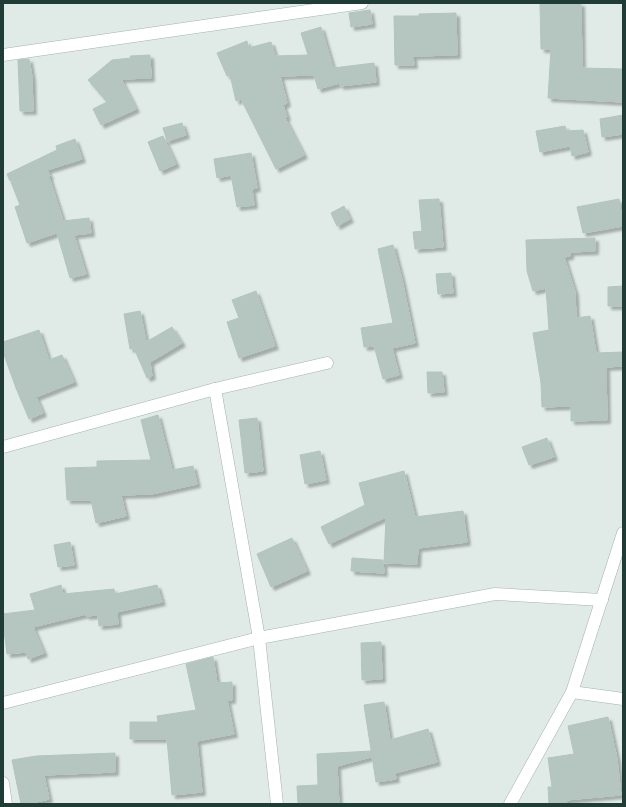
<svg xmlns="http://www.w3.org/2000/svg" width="626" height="807" font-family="Raleway,sans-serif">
  <defs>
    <filter id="shadow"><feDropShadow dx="3.5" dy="3.5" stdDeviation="1" flood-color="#0004"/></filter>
  </defs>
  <rect width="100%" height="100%" fill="#e0ebe7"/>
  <g fill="#b5c6c0" stroke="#b2c5be" filter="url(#shadow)">
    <path d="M 581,3 L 582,68 L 623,69 L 623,102 L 548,98 L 551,49 L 541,49 L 540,4 Z"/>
    <path d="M 370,10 L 372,24 L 351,27 L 349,13 Z"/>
    <path d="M 456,13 L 457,55 L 413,56 L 414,65 L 395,65 L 394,16 L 419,16 L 419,14 Z"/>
    <path d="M 321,27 L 333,68 L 374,63 L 376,82 L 340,86 L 340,83 L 318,89 L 314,75 L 280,76 L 287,103 L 283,105 L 287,117 L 285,118 L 304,155 L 276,169 L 241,99 L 236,101 L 230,75 L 227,76 L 217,53 L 247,41 L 248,48 L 271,42 L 275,56 L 308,55 L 301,33 Z"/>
    <path d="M 150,55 L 151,78 L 121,79 L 136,109 L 101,125 L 93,109 L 107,102 L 88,80 L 112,60 L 131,58 L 130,56 Z"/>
    <path d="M 29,59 L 32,77 L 33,111 L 20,111 L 18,60 Z"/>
    <path d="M 623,115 L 623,134 L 602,137 L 600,119 Z"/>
    <path d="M 182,123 L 186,135 L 167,141 L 163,128 Z"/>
    <path d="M 565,126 L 566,131 L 583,130 L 588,152 L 572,156 L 570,146 L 540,152 L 536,131 Z"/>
    <path d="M 163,136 L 176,164 L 160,171 L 148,142 Z"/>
    <path d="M 75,139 L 82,159 L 47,170 L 50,176 L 49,177 L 63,221 L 89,218 L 91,233 L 74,235 L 86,274 L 70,278 L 57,233 L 27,243 L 15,207 L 20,205 L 11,182 L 26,176 L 10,181 L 7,174 L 57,150 L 56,146 Z"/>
    <path d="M 251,153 L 257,188 L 252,189 L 254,205 L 237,207 L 231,175 L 217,178 L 214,159 Z"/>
    <path d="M 439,199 L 443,247 L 415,249 L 413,232 L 422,231 L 419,200 Z"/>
    <path d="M 619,199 L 623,226 L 583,233 L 577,207 Z"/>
    <path d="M 344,206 L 350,219 L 337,226 L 331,213 Z"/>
    <path d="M 595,238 L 595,251 L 570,252 L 570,256 L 564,257 L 575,292 L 576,318 L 590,316 L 596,353 L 623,352 L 623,366 L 606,367 L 607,420 L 571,421 L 571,406 L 542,407 L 541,383 L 533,333 L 549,330 L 546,288 L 533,291 L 527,271 L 526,240 Z"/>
    <path d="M 393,245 L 402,280 L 415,343 L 392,348 L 399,375 L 383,379 L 374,346 L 364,347 L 361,328 L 393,323 L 378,249 Z"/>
    <path d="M 451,273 L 453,293 L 438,294 L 436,274 Z"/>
    <path d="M 623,286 L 623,306 L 608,306 L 608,287 Z"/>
    <path d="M 256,291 L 275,346 L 239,358 L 227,322 L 239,318 L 232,300 Z"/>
    <path d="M 140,311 L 146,342 L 172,327 L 182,343 L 150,362 L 152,376 L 147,378 L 134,348 L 130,349 L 124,314 Z"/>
    <path d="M 39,330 L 49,360 L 62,355 L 74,382 L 36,397 L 43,413 L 29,419 L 16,388 L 3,352 L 3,342 Z"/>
    <path d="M 427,372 L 442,372 L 444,392 L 428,393 Z"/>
    <path d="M 158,415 L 172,470 L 193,466 L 197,484 L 152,494 L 121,495 L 126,516 L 96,523 L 91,500 L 67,500 L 65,468 L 97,467 L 97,461 L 151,460 L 141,420 Z"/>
    <path d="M 257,418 L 263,471 L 245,473 L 239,420 Z"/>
    <path d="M 547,438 L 554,457 L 529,465 L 522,447 Z"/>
    <path d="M 320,451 L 326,480 L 305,484 L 300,455 Z"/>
    <path d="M 404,471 L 415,517 L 463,511 L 467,542 L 418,548 L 417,564 L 384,563 L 386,517 L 329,544 L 321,527 L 365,505 L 359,483 Z"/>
    <path d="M 292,538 L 307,571 L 271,587 L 257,554 Z"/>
    <path d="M 70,542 L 74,565 L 58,567 L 54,545 Z"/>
    <path d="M 352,558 L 383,560 L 384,573 L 351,571 Z"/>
    <path d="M 61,585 L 63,594 L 114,589 L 115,594 L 157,585 L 162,602 L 117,612 L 118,624 L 99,626 L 98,615 L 86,616 L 86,614 L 33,627 L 44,653 L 28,659 L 26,652 L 7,654 L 4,630 L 3,630 L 3,614 L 35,610 L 30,594 Z"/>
    <path d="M 381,642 L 382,679 L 362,680 L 361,643 Z"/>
    <path d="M 213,657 L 217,683 L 232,682 L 232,700 L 227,700 L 234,734 L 197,741 L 202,792 L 172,795 L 167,739 L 130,739 L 130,722 L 158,722 L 157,716 L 196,710 L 186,664 Z"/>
    <path d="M 384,702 L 390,740 L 428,729 L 437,762 L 395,773 L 396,779 L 376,782 L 364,705 Z"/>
    <path d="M 608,717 L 617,759 L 621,795 L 566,800 L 567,804 L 549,804 L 548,787 L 552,787 L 548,758 L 574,754 L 568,726 Z"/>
    <path d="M 371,751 L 371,757 L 337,766 L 339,804 L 298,804 L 297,786 L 318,785 L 317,754 Z"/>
    <path d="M 115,753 L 115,772 L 44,775 L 49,799 L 28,804 L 21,804 L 12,760 L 36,756 Z"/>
  </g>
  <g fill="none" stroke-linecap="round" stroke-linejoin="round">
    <defs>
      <g id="minor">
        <path d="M 3,55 L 362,3"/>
        <path d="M 215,389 L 259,638 L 277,804"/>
        <path d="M 3,447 L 215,389 L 327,363"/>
        <path d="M 572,692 L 623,699"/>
        <path d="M 3,703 L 259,638 L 495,594 L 602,600"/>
        <path d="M 3,783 L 6,804"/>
        <path d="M 510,804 L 572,692 L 623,533"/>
      </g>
    </defs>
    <use href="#minor" stroke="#a3b3ae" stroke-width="13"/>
    <use href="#minor" stroke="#fff" stroke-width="12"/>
  </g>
  <rect width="626" height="807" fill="none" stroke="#203c36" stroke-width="8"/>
</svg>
